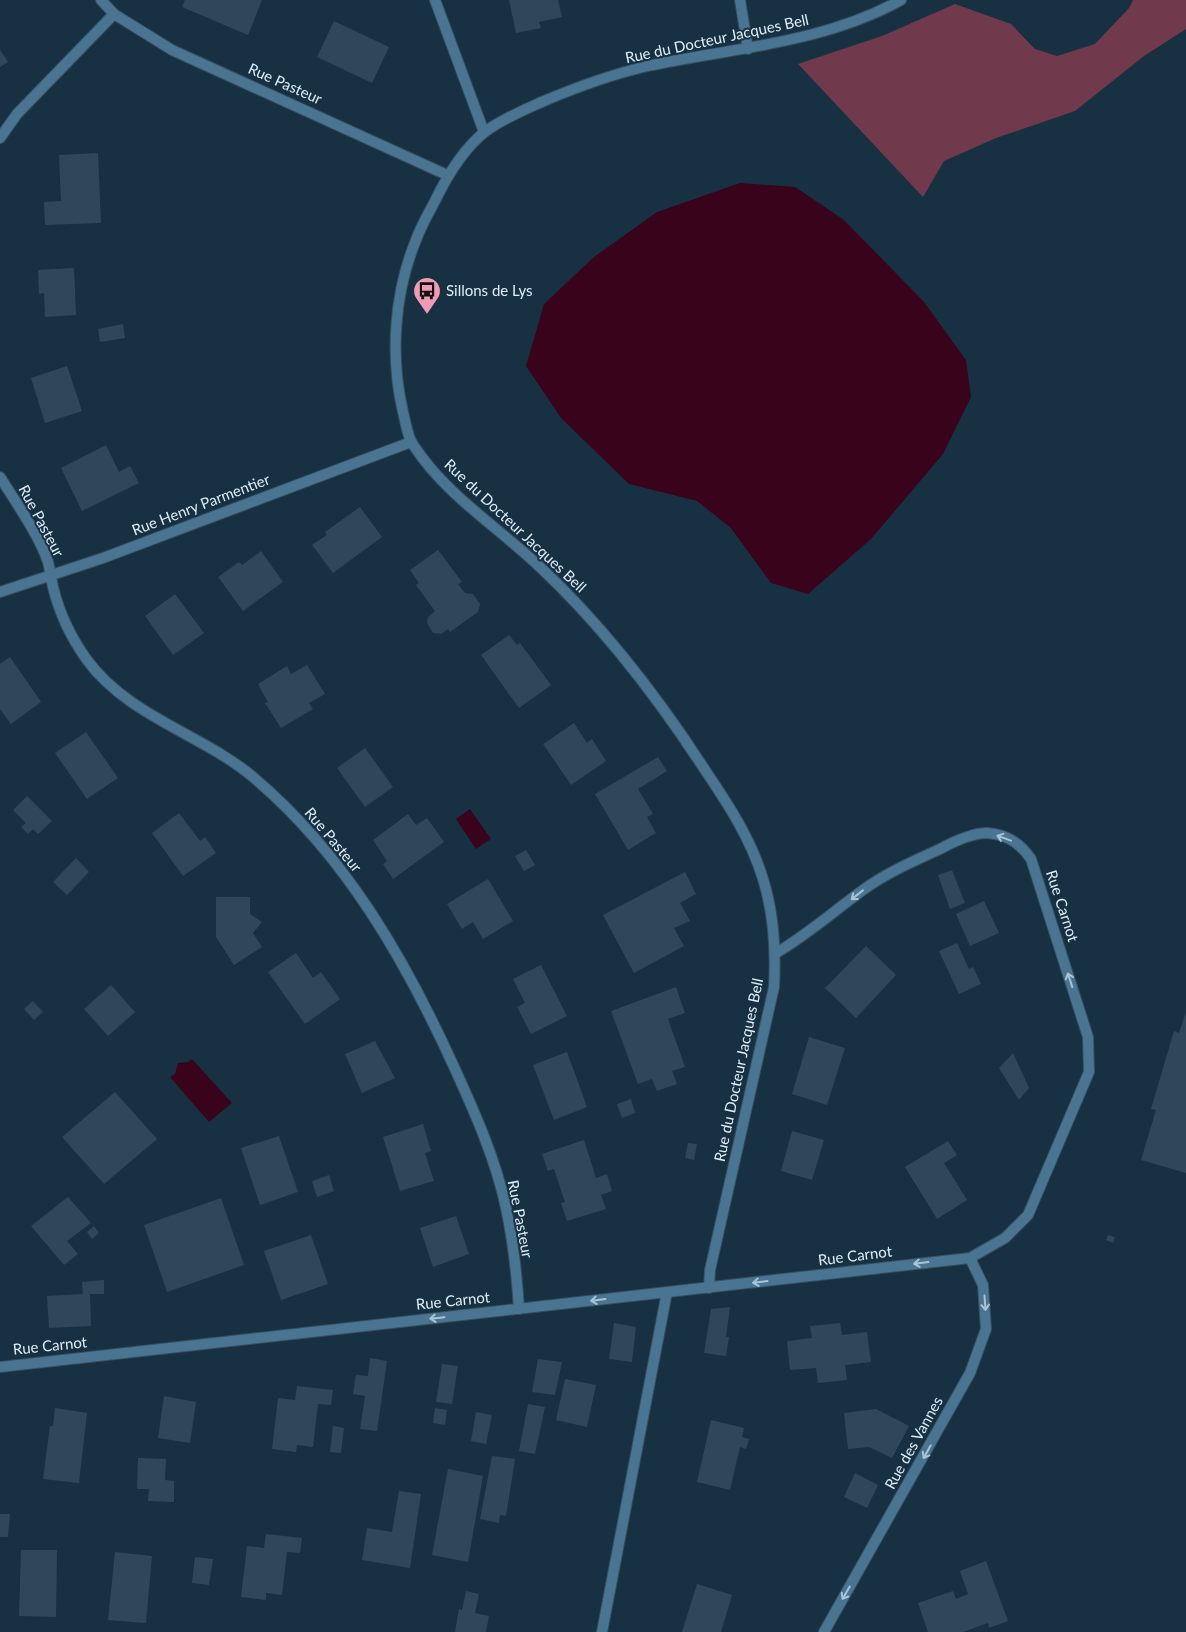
<svg xmlns="http://www.w3.org/2000/svg" width="1186" height="1632" font-family="Lato,sans-serif">
  <rect width="100%" height="100%" fill="#173142"/>
  <path fill="#70394c" d="M 1133,0 L 1186,0 L 1186,29 L 1144,56 L 1075,111 L 996,138 L 944,161 L 923,197 L 798,64 L 882,36 L 955,4 L 1011,24 L 1035,49 L 1057,56 L 1095,44 L 1129,8 Z"/>
  <g fill="#39031b">
    <path d="M 740,183 L 795,187 L 844,220 L 924,302 L 966,360 L 971,397 L 943,454 L 871,539 L 808,594 L 771,583 L 731,528 L 697,501 L 629,484 L 561,418 L 526,366 L 544,304 L 594,257 L 657,212 Z"/>
    <path d="M 470,809 L 491,839 L 476,849 L 456,819 Z"/>
    <path d="M 192,1059 L 232,1103 L 209,1122 L 170,1077 L 175,1074 L 178,1063 L 188,1062 Z"/>
  </g>
  <g fill="#2e485a">
    <path d="M 185,0 L 262,0 L 248,35 L 182,7 Z"/>
    <path d="M 509,0 L 558,0 L 562,17 L 539,22 L 541,28 L 516,33 Z"/>
    <path d="M 334,21 L 389,47 L 372,83 L 317,57 Z"/>
    <path d="M 0,50 L 8,62 L 0,67 Z"/>
    <path d="M 98,153 L 101,223 L 45,225 L 44,202 L 61,201 L 59,155 Z"/>
    <path d="M 74,268 L 76,315 L 45,317 L 44,293 L 39,294 L 38,270 Z"/>
    <path d="M 123,324 L 125,338 L 100,342 L 98,329 Z"/>
    <path d="M 67,366 L 82,411 L 45,423 L 31,378 Z"/>
    <path d="M 106,445 L 119,472 L 130,466 L 139,483 L 82,511 L 61,468 Z"/>
    <path d="M 360,507 L 382,537 L 333,573 L 312,545 L 327,535 L 325,532 Z"/>
    <path d="M 438,550 L 462,582 L 458,584 L 465,593 L 473,594 L 480,604 L 478,612 L 450,632 L 448,629 L 441,634 L 433,633 L 427,623 L 428,617 L 435,611 L 416,585 L 419,583 L 410,570 Z"/>
    <path d="M 261,551 L 283,582 L 243,611 L 218,577 L 239,562 L 242,565 Z"/>
    <path d="M 175,594 L 204,633 L 173,655 L 145,616 Z"/>
    <path d="M 509,635 L 517,645 L 520,643 L 551,685 L 519,708 L 481,655 Z"/>
    <path d="M 10,657 L 41,702 L 11,724 L 0,709 L 0,664 Z"/>
    <path d="M 307,665 L 325,694 L 309,703 L 313,709 L 281,728 L 265,703 L 268,702 L 258,684 L 287,666 L 291,674 Z"/>
    <path d="M 574,723 L 587,743 L 592,739 L 606,761 L 571,785 L 543,744 Z"/>
    <path d="M 86,732 L 118,778 L 87,799 L 55,753 Z"/>
    <path d="M 365,748 L 393,787 L 365,807 L 337,768 Z"/>
    <path d="M 658,757 L 667,771 L 638,789 L 653,814 L 647,817 L 656,833 L 628,850 L 595,794 Z"/>
    <path d="M 27,796 L 52,821 L 38,834 L 33,829 L 28,834 L 21,827 L 26,823 L 13,810 Z"/>
    <path d="M 179,813 L 200,841 L 205,837 L 216,853 L 183,876 L 152,833 Z"/>
    <path d="M 408,814 L 416,825 L 427,818 L 444,842 L 393,879 L 383,864 L 387,861 L 373,840 Z"/>
    <path d="M 526,850 L 535,865 L 524,871 L 515,856 Z"/>
    <path d="M 76,858 L 89,872 L 67,895 L 53,882 Z"/>
    <path d="M 952,870 L 965,903 L 950,909 L 938,875 Z"/>
    <path d="M 685,872 L 696,894 L 680,903 L 690,921 L 674,928 L 684,946 L 634,973 L 603,915 Z"/>
    <path d="M 488,879 L 513,921 L 483,939 L 473,922 L 462,929 L 447,904 Z"/>
    <path d="M 216,897 L 250,897 L 250,914 L 262,922 L 253,933 L 262,947 L 234,965 L 216,937 Z"/>
    <path d="M 984,901 L 999,933 L 970,946 L 956,914 Z"/>
    <path d="M 957,943 L 969,969 L 973,967 L 981,984 L 959,994 L 939,951 Z"/>
    <path d="M 866,946 L 896,975 L 856,1018 L 825,988 Z"/>
    <path d="M 296,953 L 313,978 L 321,972 L 340,999 L 305,1024 L 268,972 Z"/>
    <path d="M 541,965 L 567,1016 L 531,1034 L 517,1007 L 525,1003 L 513,979 Z"/>
    <path d="M 111,985 L 135,1012 L 108,1036 L 84,1009 Z"/>
    <path d="M 676,987 L 685,1013 L 668,1019 L 685,1067 L 672,1071 L 677,1084 L 657,1091 L 652,1079 L 638,1084 L 611,1011 Z"/>
    <path d="M 33,1001 L 43,1012 L 34,1020 L 24,1009 Z"/>
    <path d="M 1186,1012 L 1186,1173 L 1141,1160 L 1156,1110 L 1151,1109 L 1174,1031 L 1179,1033 Z"/>
    <path d="M 809,1037 L 845,1048 L 827,1105 L 792,1094 Z"/>
    <path d="M 375,1041 L 395,1078 L 362,1093 L 345,1054 Z"/>
    <path d="M 567,1052 L 587,1107 L 554,1120 L 533,1065 Z"/>
    <path d="M 1013,1053 L 1029,1088 L 1019,1100 L 999,1068 Z"/>
    <path d="M 115,1092 L 157,1139 L 104,1184 L 62,1137 Z"/>
    <path d="M 631,1099 L 635,1113 L 622,1118 L 617,1104 Z"/>
    <path d="M 423,1124 L 431,1151 L 425,1153 L 434,1181 L 400,1191 L 383,1137 Z"/>
    <path d="M 792,1131 L 824,1140 L 812,1180 L 781,1171 Z"/>
    <path d="M 279,1136 L 298,1192 L 260,1205 L 241,1148 Z"/>
    <path d="M 584,1140 L 596,1178 L 607,1174 L 612,1191 L 601,1195 L 606,1209 L 567,1221 L 561,1203 L 565,1202 L 554,1169 L 548,1171 L 542,1154 Z"/>
    <path d="M 948,1141 L 957,1155 L 944,1163 L 967,1200 L 937,1219 L 905,1167 Z"/>
    <path d="M 688,1143 L 697,1144 L 694,1160 L 685,1158 Z"/>
    <path d="M 329,1175 L 334,1191 L 317,1197 L 312,1181 Z"/>
    <path d="M 68,1197 L 91,1223 L 67,1241 L 78,1254 L 64,1265 L 31,1226 Z"/>
    <path d="M 221,1198 L 244,1265 L 167,1292 L 144,1225 Z"/>
    <path d="M 456,1216 L 469,1254 L 433,1267 L 420,1228 Z"/>
    <path d="M 94,1226 L 99,1233 L 92,1239 L 87,1232 Z"/>
    <path d="M 311,1235 L 328,1284 L 281,1300 L 264,1251 Z"/>
    <path d="M 1108,1235 L 1115,1237 L 1113,1243 L 1106,1240 Z"/>
    <path d="M 104,1280 L 104,1294 L 90,1294 L 91,1326 L 49,1328 L 47,1296 L 83,1294 L 82,1282 Z"/>
    <path d="M 730,1307 L 726,1337 L 729,1337 L 726,1356 L 704,1353 L 711,1309 Z"/>
    <path d="M 614,1323 L 636,1327 L 632,1362 L 609,1359 Z"/>
    <path d="M 840,1323 L 842,1335 L 867,1332 L 871,1362 L 845,1365 L 847,1380 L 818,1383 L 816,1368 L 790,1370 L 787,1341 L 812,1338 L 810,1326 Z"/>
    <path d="M 370,1358 L 387,1361 L 377,1431 L 360,1429 L 365,1396 L 353,1394 L 356,1375 L 368,1376 Z"/>
    <path d="M 538,1359 L 562,1362 L 555,1395 L 532,1392 Z"/>
    <path d="M 442,1364 L 458,1366 L 452,1404 L 436,1402 Z"/>
    <path d="M 565,1379 L 596,1385 L 587,1427 L 556,1420 Z"/>
    <path d="M 297,1386 L 333,1390 L 331,1405 L 318,1404 L 313,1447 L 297,1445 L 296,1452 L 272,1449 L 278,1398 L 295,1400 Z"/>
    <path d="M 164,1396 L 196,1402 L 190,1443 L 158,1438 Z"/>
    <path d="M 528,1404 L 545,1407 L 535,1454 L 519,1451 Z"/>
    <path d="M 55,1408 L 87,1413 L 79,1483 L 43,1479 L 50,1426 L 53,1426 Z"/>
    <path d="M 435,1408 L 447,1410 L 445,1425 L 433,1423 Z"/>
    <path d="M 876,1409 L 909,1426 L 892,1458 L 869,1447 L 848,1449 L 844,1413 Z"/>
    <path d="M 476,1412 L 492,1415 L 486,1444 L 471,1441 Z"/>
    <path d="M 711,1420 L 744,1428 L 742,1437 L 749,1439 L 746,1449 L 740,1447 L 730,1490 L 697,1482 Z"/>
    <path d="M 333,1426 L 344,1428 L 341,1453 L 330,1452 Z"/>
    <path d="M 492,1456 L 515,1459 L 506,1516 L 500,1515 L 499,1523 L 480,1519 Z"/>
    <path d="M 138,1458 L 166,1459 L 165,1480 L 174,1481 L 174,1502 L 148,1501 L 149,1489 L 137,1489 Z"/>
    <path d="M 448,1469 L 483,1476 L 468,1562 L 432,1555 Z"/>
    <path d="M 855,1473 L 878,1485 L 867,1508 L 844,1497 Z"/>
    <path d="M 399,1491 L 421,1494 L 410,1568 L 362,1560 L 367,1528 L 392,1532 Z"/>
    <path d="M 0,1514 L 10,1514 L 8,1537 L 0,1537 Z"/>
    <path d="M 266,1534 L 302,1538 L 300,1553 L 287,1552 L 282,1595 L 266,1593 L 266,1600 L 241,1597 L 247,1546 L 264,1548 Z"/>
    <path d="M 21,1550 L 57,1550 L 56,1617 L 19,1616 Z"/>
    <path d="M 115,1552 L 152,1556 L 146,1623 L 108,1620 Z"/>
    <path d="M 195,1557 L 213,1559 L 209,1585 L 192,1583 Z"/>
    <path d="M 986,1561 L 1008,1621 L 989,1628 L 988,1623 L 963,1632 L 928,1632 L 918,1603 L 953,1591 L 956,1599 L 968,1594 L 960,1571 Z"/>
    <path d="M 697,1584 L 732,1595 L 721,1632 L 682,1632 Z"/>
    <path d="M 466,1591 L 479,1594 L 475,1613 L 489,1616 L 486,1632 L 455,1632 L 459,1609 L 462,1610 Z"/>
  </g>
  <g fill="none" stroke-linecap="round" stroke-linejoin="round">
    <defs>
      <path id="lane" d="M 602,1632 L 667,1292"/>
      <g id="street">
        <path d="M 101,0 L 114,14 L 172,50 L 447,175"/>
        <path d="M 435,0 L 484,132"/>
        <path d="M 740,0 L 748,49"/>
        <path d="M 0,138 L 17,114 L 114,14"/>
        <path d="M 0,477 C 15,501 39,535 48,562 C 50,570 51,578 53,587 C 59,612 72,639 87,660 C 129,717 202,734 253,777 C 345,854 406,961 455,1069 C 475,1113 496,1160 506,1208 C 513,1241 517,1276 519,1309"/>
        <path d="M 0,592 L 103,558 L 411,442"/>
        <path d="M 709,1288 L 710,1270 L 774,987 C 776,950 774,914 763,879 C 751,839 728,804 705,770 C 657,696 604,627 540,567 C 498,527 446,495 414,446 C 407,437 406,423 403,412 C 390,357 394,293 416,240 C 421,226 428,214 435,201 C 447,176 464,148 486,131 C 504,118 524,110 544,101 C 577,87 613,74 648,66 C 733,48 824,43 901,0"/>
        <path d="M 0,1367 L 970,1258 L 1005,1238 L 1028,1215 L 1089,1072 L 1088,1037 L 1031,859 C 1021,844 1006,834 987,833 C 972,833 953,842 940,849 C 914,861 886,873 863,890 C 834,911 807,935 776,953"/>
        <path d="M 824,1632 L 970,1373 L 986,1329 L 983,1285 L 970,1258"/>
      </g>
    </defs>
    <use href="#lane" stroke="#374f5f" stroke-width="12"/>
    <use href="#street" stroke="#374f5f" stroke-width="12"/>
    <use href="#lane" stroke="#4a7592" stroke-width="10"/>
    <use href="#street" stroke="#4a7592" stroke-width="10"/>
  </g>
  <defs><path id="oneway-shaft" d="M-6 0H5M1.5-3L5.5 0L1.5 3" fill="none" stroke-width="1.6" stroke-linecap="round" stroke-linejoin="round" transform="scale(1.25)"/></defs>
  <g stroke="#aac3d4">
    <use href="#oneway-shaft" transform="translate(1004 838) rotate(-160)"/>
    <use href="#oneway-shaft" transform="translate(857 895) rotate(142)"/>
    <use href="#oneway-shaft" transform="translate(1070 980) rotate(-108)"/>
    <use href="#oneway-shaft" transform="translate(921 1263) rotate(173)"/>
    <use href="#oneway-shaft" transform="translate(760 1282) rotate(173)"/>
    <use href="#oneway-shaft" transform="translate(598 1300) rotate(173)"/>
    <use href="#oneway-shaft" transform="translate(985 1303) rotate(86)"/>
    <use href="#oneway-shaft" transform="translate(437 1318) rotate(174)"/>
    <use href="#oneway-shaft" transform="translate(927 1452) rotate(119)"/>
    <use href="#oneway-shaft" transform="translate(846 1593) rotate(120)"/>
  </g>
  <defs>
    <symbol id="bus-pin" viewBox="-11 -11 22 30"><path d="M0 17L-7.5 6A9.5 9.5 0 1 1 7.5 6Z" fill="#f09ab5" stroke="#173142"/><path d="M-5-6H5V4H4V6H2V4H-2V6H-4V4H-5ZM-3.5-4V0h7V-4ZM-3.5 1.2v1.5H-2V1.2ZM2 1.2v1.5H3.5V1.2Z" fill="#111"/></symbol>
  </defs>
  <g fill-rule="evenodd">
    <use href="#bus-pin" x="411" y="275" width="32" height="43"/>
  </g>
  <g text-anchor="middle" stroke-width="4" stroke-linejoin="round" paint-order="stroke">
    <g font-size="15" fill="#deedf8" stroke="#173142">
      <text transform="translate(717 39) rotate(-12)" y="5">Rue du Docteur Jacques Bell</text>
      <text transform="translate(285 84) rotate(24)" y="5">Rue Pasteur</text>
      <text transform="translate(201 505) rotate(-21)" y="5">Rue Henry Parmentier</text>
      <text transform="translate(41 521) rotate(62)" y="5">Rue Pasteur</text>
      <text transform="translate(515 526) rotate(43)" y="5">Rue du Docteur Jacques Bell</text>
      <text transform="translate(333 840) rotate(50)" y="5">Rue Pasteur</text>
      <text transform="translate(1062 906) rotate(72)" y="5">Rue Carnot</text>
      <text transform="translate(739 1070) rotate(-78)" y="5">Rue du Docteur Jacques Bell</text>
      <text transform="translate(520 1219) rotate(79)" y="5">Rue Pasteur</text>
      <text transform="translate(855 1256) rotate(-7)" y="5">Rue Carnot</text>
      <text transform="translate(453 1301) rotate(-6)" y="5">Rue Carnot</text>
      <text transform="translate(50 1346) rotate(-6)" y="5">Rue Carnot</text>
      <text transform="translate(914 1443) rotate(-61)" y="5">Rue des Vannes</text>
    </g>
    <g font-size="15" fill="#deedf8" stroke="#173142" text-anchor="start">
      <text x="446" y="296">Sillons de Lys</text>
    </g>
  </g>
</svg>
